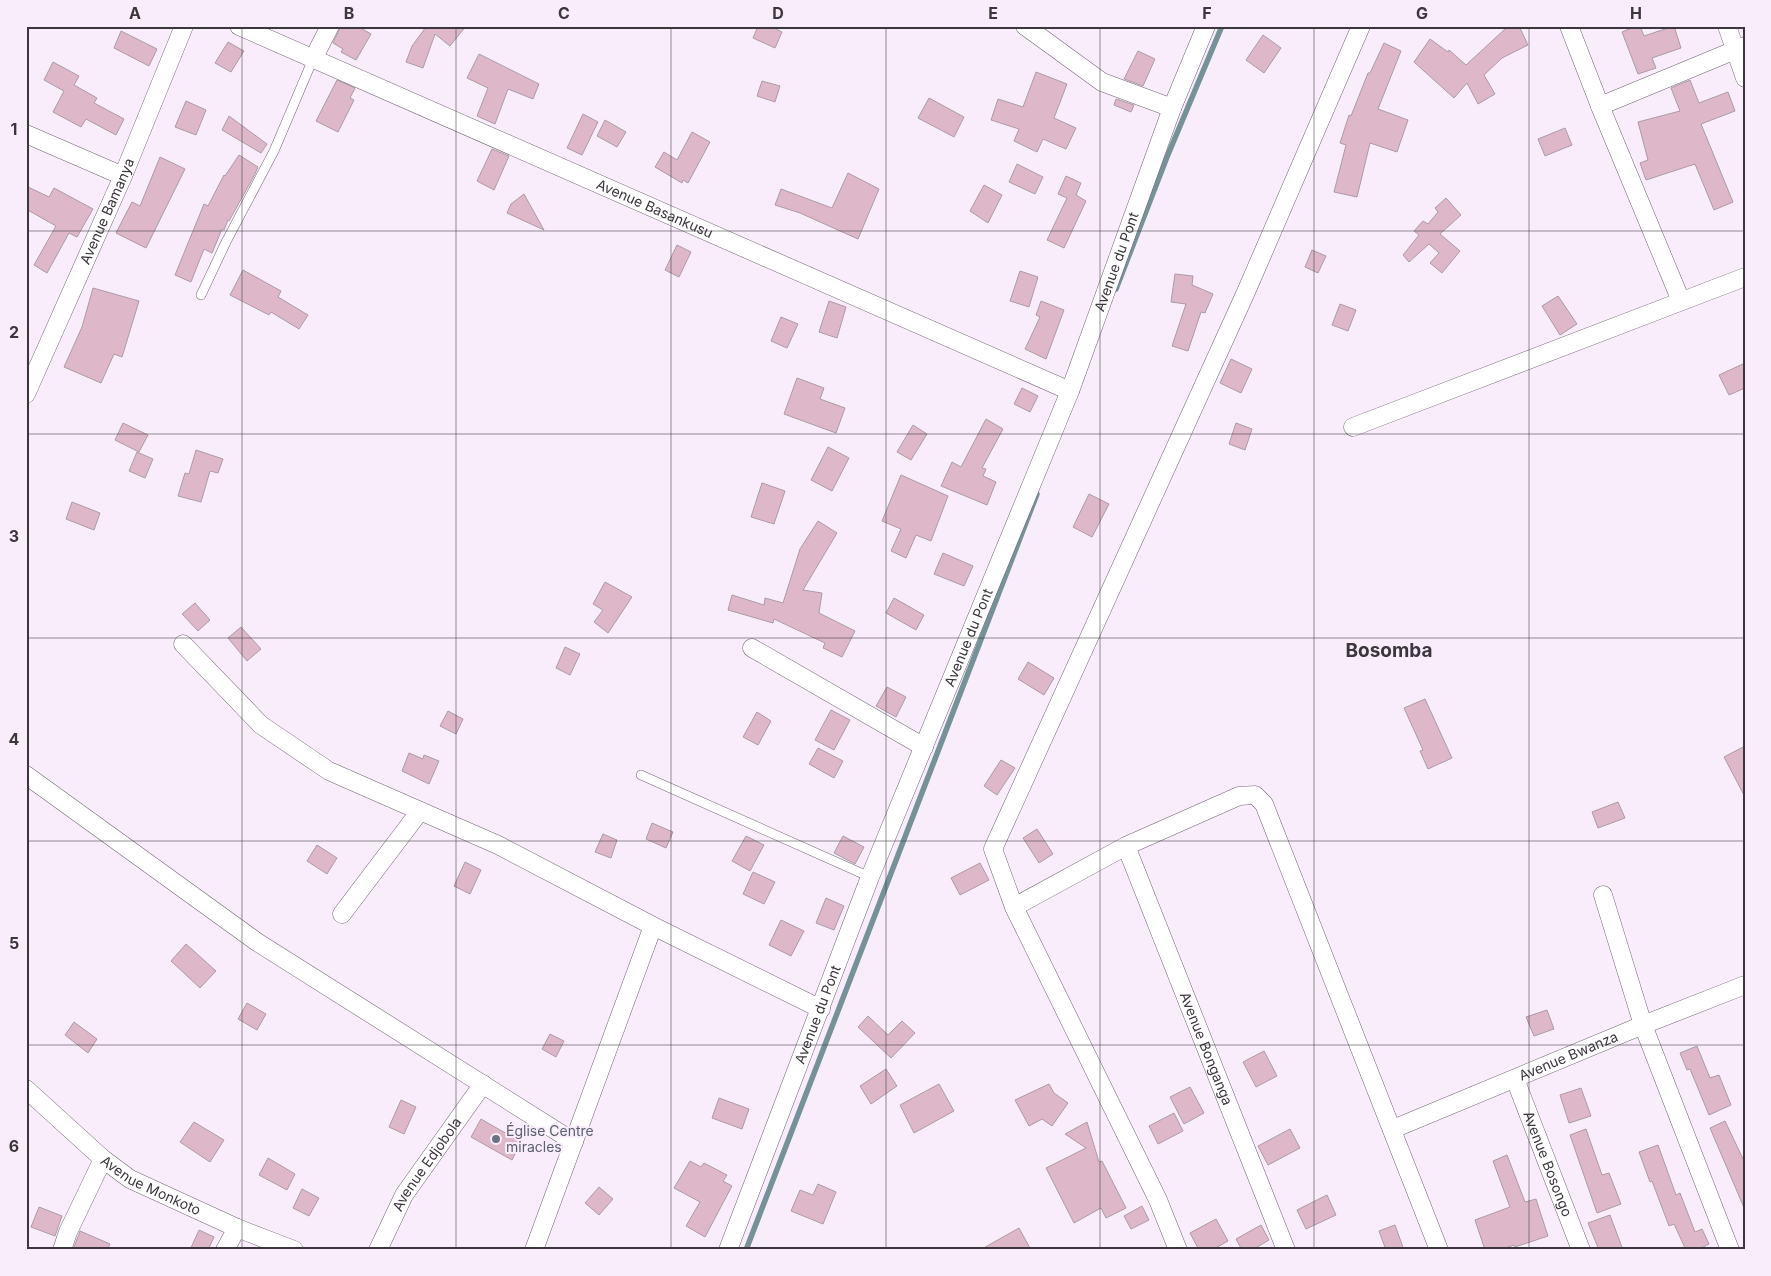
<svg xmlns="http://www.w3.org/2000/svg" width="1771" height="1276" font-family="Inter,sans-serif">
  <rect width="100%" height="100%" fill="#f9edfc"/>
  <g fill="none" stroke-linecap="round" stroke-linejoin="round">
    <g stroke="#749298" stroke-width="5.5">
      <path d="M 1116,289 L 1167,157 L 1222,26"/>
      <path d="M 746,1250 L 1037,494"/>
    </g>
  </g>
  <g fill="#deb8c9" stroke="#ac9ba3">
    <path d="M 341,26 L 357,26 L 371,34 L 356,60 L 341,52 L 343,49 L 333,43 Z"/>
    <path d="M 425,26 L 466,26 L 450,46 L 435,34 L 423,68 L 406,62 L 412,46 L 426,27 Z"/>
    <path d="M 758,26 L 770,26 L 782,32 L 775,48 L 753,38 Z"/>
    <path d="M 1510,26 L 1519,26 L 1528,45 L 1502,58 L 1484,75 L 1495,94 L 1478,104 L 1467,83 L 1454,98 L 1414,62 L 1430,39 L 1448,52 L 1449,50 L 1466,65 L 1505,29 Z"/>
    <path d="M 1636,26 L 1640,26 L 1644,36 L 1674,26 L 1681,48 L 1652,58 L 1656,68 L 1638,74 L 1622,32 Z"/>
    <path d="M 121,31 L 157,49 L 149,66 L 114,48 Z"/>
    <path d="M 1263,35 L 1281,48 L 1264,73 L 1246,60 Z"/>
    <path d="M 228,42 L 244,51 L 231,72 L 215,63 Z"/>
    <path d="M 1384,43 L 1401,51 L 1378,109 L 1408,120 L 1397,152 L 1370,143 L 1357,197 L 1334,192 L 1346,145 L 1340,143 L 1349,115 L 1351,116 L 1368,73 L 1370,73 Z"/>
    <path d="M 1138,51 L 1155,59 L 1143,86 L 1124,79 Z"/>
    <path d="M 479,54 L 539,84 L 533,99 L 508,89 L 495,124 L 477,116 L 488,88 L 467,78 Z"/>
    <path d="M 53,62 L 79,76 L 74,85 L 97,98 L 94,103 L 124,119 L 116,135 L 86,119 L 81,127 L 53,112 L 64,91 L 44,80 Z"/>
    <path d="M 1036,72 L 1067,84 L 1054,118 L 1076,128 L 1066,149 L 1043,139 L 1037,152 L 1014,141 L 1019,129 L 991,120 L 998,99 L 1023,107 Z"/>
    <path d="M 337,80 L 355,88 L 350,98 L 354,100 L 338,132 L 316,121 Z"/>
    <path d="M 1690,80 L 1699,103 L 1728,92 L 1735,111 L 1701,124 L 1733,202 L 1714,210 L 1695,164 L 1646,180 L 1640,163 L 1648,160 L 1638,122 L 1680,111 L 1671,88 Z"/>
    <path d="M 762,81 L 780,86 L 775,102 L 757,96 Z"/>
    <path d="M 929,98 L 964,117 L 954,137 L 918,118 Z"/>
    <path d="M 1116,99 L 1134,105 L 1131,112 L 1114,105 Z"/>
    <path d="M 186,101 L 206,110 L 196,135 L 175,127 Z"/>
    <path d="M 583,114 L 598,122 L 582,155 L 567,148 Z"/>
    <path d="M 229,116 L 267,144 L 261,153 L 222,130 Z"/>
    <path d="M 605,120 L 626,132 L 617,147 L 597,136 Z"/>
    <path d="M 1565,128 L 1572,145 L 1545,156 L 1538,139 Z"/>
    <path d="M 692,132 L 710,142 L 688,183 L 683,180 L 682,183 L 655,167 L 664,152 L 677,160 Z"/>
    <path d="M 492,149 L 509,156 L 494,190 L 477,181 Z"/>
    <path d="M 239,155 L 258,167 L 254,176 L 229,221 L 228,220 L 224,230 L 222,229 L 212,253 L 204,249 L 191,282 L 175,275 L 204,204 L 208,206 L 224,175 L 225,176 Z"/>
    <path d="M 160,157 L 185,169 L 146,248 L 116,233 L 132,202 L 140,206 Z"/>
    <path d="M 1017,164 L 1043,177 L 1035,194 L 1009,182 Z"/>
    <path d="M 848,173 L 879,189 L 858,239 L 800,213 L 775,205 L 781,189 L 832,208 Z"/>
    <path d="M 1066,176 L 1081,183 L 1076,195 L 1086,201 L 1064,248 L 1047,240 L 1067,198 L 1058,194 Z"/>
    <path d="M 984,185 L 1002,195 L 988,223 L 970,211 Z"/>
    <path d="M 26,186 L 49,197 L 54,188 L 93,209 L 77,237 L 69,233 L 47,273 L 34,265 L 56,226 L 26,209 Z"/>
    <path d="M 524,194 L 544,230 L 507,213 L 511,204 Z"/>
    <path d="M 1446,198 L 1461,215 L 1440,234 L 1460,251 L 1442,273 L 1430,263 L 1439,253 L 1429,244 L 1409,262 L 1403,255 L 1419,235 L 1414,231 L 1423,221 L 1428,224 L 1438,212 L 1435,208 Z"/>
    <path d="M 677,245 L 691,252 L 679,277 L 665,270 Z"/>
    <path d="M 1312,250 L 1326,256 L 1318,273 L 1305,267 Z"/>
    <path d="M 243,270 L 281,291 L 278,297 L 308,315 L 299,329 L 271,312 L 269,315 L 230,295 Z"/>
    <path d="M 1020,271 L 1038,277 L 1029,307 L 1010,301 Z"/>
    <path d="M 1175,274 L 1193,276 L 1192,285 L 1213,294 L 1205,313 L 1201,312 L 1188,351 L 1172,346 L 1186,304 L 1171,302 Z"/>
    <path d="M 93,288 L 139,301 L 122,357 L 114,354 L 101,383 L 64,367 L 82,327 Z"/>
    <path d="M 1558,296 L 1577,324 L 1560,335 L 1542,306 Z"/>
    <path d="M 829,301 L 846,307 L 837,338 L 819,332 Z"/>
    <path d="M 1041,301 L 1064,310 L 1046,359 L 1025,349 L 1040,317 L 1036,315 Z"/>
    <path d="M 1340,304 L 1356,310 L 1348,331 L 1332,325 Z"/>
    <path d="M 781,317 L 798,324 L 787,348 L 771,341 Z"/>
    <path d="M 1231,359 L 1252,369 L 1241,393 L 1220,383 Z"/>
    <path d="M 1745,363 L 1745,388 L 1729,395 L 1719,375 Z"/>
    <path d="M 797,378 L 824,388 L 820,399 L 845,408 L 836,433 L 784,414 Z"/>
    <path d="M 1022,388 L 1038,396 L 1030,412 L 1014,404 Z"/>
    <path d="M 986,419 L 1003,429 L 982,468 L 986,469 L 983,476 L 996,482 L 987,505 L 941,486 L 952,462 L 961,467 Z"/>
    <path d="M 123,423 L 148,435 L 139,452 L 115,440 Z"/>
    <path d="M 1236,423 L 1252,429 L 1245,450 L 1229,444 Z"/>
    <path d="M 913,425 L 927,434 L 911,460 L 897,452 Z"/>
    <path d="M 828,447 L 849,458 L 832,491 L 811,480 Z"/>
    <path d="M 196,450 L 223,459 L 218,473 L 210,471 L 201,502 L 178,496 L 185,473 L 189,474 Z"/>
    <path d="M 137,452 L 153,459 L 145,478 L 129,471 Z"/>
    <path d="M 901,475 L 948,496 L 931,541 L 916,535 L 906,558 L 891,551 L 901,529 L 882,521 Z"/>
    <path d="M 762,483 L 785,491 L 774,524 L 751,517 Z"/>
    <path d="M 1089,494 L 1109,504 L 1092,537 L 1073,527 Z"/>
    <path d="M 72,502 L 100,513 L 94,530 L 66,519 Z"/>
    <path d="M 818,521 L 837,533 L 803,590 L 822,593 L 819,613 L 855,631 L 842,657 L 823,648 L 825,643 L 774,619 L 773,623 L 728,610 L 732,595 L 764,605 L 765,598 L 783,603 L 800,549 Z"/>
    <path d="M 943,553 L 973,566 L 964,586 L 934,574 Z"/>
    <path d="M 605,582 L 632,597 L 608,633 L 594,622 L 603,610 L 593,604 Z"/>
    <path d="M 894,598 L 924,615 L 916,630 L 886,613 Z"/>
    <path d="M 195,603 L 210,620 L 198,631 L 182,614 Z"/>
    <path d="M 241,627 L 261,649 L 247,661 L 228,638 Z"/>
    <path d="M 565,647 L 580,654 L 570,675 L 556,668 Z"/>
    <path d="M 1028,662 L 1054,678 L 1044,695 L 1018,679 Z"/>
    <path d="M 887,687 L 906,697 L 896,717 L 876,706 Z"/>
    <path d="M 1425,699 L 1452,758 L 1428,769 L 1420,751 L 1423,750 L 1404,708 Z"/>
    <path d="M 831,710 L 850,720 L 834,750 L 815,740 Z"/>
    <path d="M 448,711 L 463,719 L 456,734 L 440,726 Z"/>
    <path d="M 757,712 L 771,721 L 758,745 L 743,737 Z"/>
    <path d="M 1745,746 L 1745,797 L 1724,757 Z"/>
    <path d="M 818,748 L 843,761 L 834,778 L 809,764 Z"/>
    <path d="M 409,753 L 423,759 L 424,755 L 439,761 L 429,784 L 402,771 Z"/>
    <path d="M 1001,760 L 1015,768 L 997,795 L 984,786 Z"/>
    <path d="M 1618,802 L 1625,818 L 1598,828 L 1592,812 Z"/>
    <path d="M 652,823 L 673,832 L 666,848 L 646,839 Z"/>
    <path d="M 1037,829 L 1053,854 L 1039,863 L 1023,838 Z"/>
    <path d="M 603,834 L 617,840 L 611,858 L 595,852 Z"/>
    <path d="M 746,836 L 764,845 L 750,871 L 732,861 Z"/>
    <path d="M 843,836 L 864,847 L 855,864 L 834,853 Z"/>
    <path d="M 317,845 L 337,858 L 327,874 L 307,861 Z"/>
    <path d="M 465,862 L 481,870 L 470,894 L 454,886 Z"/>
    <path d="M 980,863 L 989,880 L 960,895 L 951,878 Z"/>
    <path d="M 753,872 L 775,882 L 764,904 L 743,894 Z"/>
    <path d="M 826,898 L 844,906 L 834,930 L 816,923 Z"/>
    <path d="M 781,920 L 804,931 L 791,956 L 769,945 Z"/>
    <path d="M 186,944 L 216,971 L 200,988 L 171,961 Z"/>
    <path d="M 247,1003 L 266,1014 L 257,1030 L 238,1019 Z"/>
    <path d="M 1547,1010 L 1554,1029 L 1534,1036 L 1526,1017 Z"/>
    <path d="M 868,1016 L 888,1035 L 902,1021 L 915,1033 L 891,1058 L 858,1027 Z"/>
    <path d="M 74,1022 L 97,1039 L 88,1053 L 65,1035 Z"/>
    <path d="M 550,1034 L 564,1041 L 556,1057 L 542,1049 Z"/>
    <path d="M 1697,1046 L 1710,1078 L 1719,1075 L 1731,1105 L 1709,1115 L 1690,1069 L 1687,1070 L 1680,1053 Z"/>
    <path d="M 1264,1051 L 1277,1076 L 1256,1087 L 1243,1062 Z"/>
    <path d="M 886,1069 L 897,1086 L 871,1104 L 860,1086 Z"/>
    <path d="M 939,1084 L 954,1111 L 914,1133 L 900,1105 Z"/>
    <path d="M 1049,1084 L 1054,1093 L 1068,1103 L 1052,1126 L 1042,1119 L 1029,1126 L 1015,1100 Z"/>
    <path d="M 1190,1087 L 1204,1113 L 1184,1124 L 1170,1097 Z"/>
    <path d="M 1581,1088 L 1591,1116 L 1569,1123 L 1560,1095 Z"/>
    <path d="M 719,1098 L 749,1109 L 742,1129 L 712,1118 Z"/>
    <path d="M 401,1100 L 416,1107 L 404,1134 L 389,1127 Z"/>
    <path d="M 1174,1113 L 1183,1131 L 1158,1144 L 1149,1126 Z"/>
    <path d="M 481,1119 L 521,1142 L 512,1160 L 471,1137 Z"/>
    <path d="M 1725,1121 L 1745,1163 L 1745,1210 L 1710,1128 Z"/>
    <path d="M 194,1122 L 224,1140 L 210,1162 L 180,1142 Z"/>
    <path d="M 1087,1122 L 1099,1162 L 1102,1161 L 1126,1208 L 1106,1218 L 1101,1208 L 1074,1223 L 1046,1168 L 1086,1148 L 1065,1134 Z"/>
    <path d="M 1290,1129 L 1300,1148 L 1268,1165 L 1258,1146 Z"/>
    <path d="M 1586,1129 L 1602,1175 L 1609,1173 L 1621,1204 L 1597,1213 L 1570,1135 Z"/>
    <path d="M 1658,1145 L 1676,1195 L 1680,1193 L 1695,1232 L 1702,1229 L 1709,1244 L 1697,1250 L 1686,1250 L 1674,1224 L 1669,1226 L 1652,1181 L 1650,1182 L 1639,1152 Z"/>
    <path d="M 1507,1155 L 1525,1202 L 1536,1199 L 1548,1236 L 1515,1247 L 1514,1245 L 1500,1250 L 1485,1250 L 1475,1220 L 1510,1207 L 1493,1161 Z"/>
    <path d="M 268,1158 L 295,1174 L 287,1190 L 259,1175 Z"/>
    <path d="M 690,1161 L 701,1167 L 704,1163 L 727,1175 L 723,1181 L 732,1186 L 705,1237 L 686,1226 L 700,1202 L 674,1188 Z"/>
    <path d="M 818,1184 L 836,1192 L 823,1224 L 791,1211 L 800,1190 L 813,1195 Z"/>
    <path d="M 599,1187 L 613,1199 L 599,1215 L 585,1203 Z"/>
    <path d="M 302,1189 L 319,1198 L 309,1216 L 293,1208 Z"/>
    <path d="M 1327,1195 L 1336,1215 L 1306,1229 L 1297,1210 Z"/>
    <path d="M 1142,1206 L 1149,1220 L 1131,1229 L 1124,1216 Z"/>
    <path d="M 39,1207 L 62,1216 L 55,1236 L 31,1227 Z"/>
    <path d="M 1610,1215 L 1623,1250 L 1599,1250 L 1588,1223 Z"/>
    <path d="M 1216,1219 L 1228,1241 L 1212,1250 L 1199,1250 L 1190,1233 Z"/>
    <path d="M 1261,1225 L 1269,1240 L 1252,1250 L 1242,1250 L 1236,1239 Z"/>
    <path d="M 1395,1225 L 1404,1250 L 1386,1250 L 1379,1231 Z"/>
    <path d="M 1019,1228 L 1031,1250 L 980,1250 Z"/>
    <path d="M 199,1230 L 214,1237 L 208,1250 L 190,1250 Z"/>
    <path d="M 80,1231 L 110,1244 L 107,1250 L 73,1250 Z"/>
  </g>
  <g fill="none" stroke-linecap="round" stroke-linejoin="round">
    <defs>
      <g id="lane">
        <path d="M 201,295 L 226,242 L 274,151 L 313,59"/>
        <path d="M 641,775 L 870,877"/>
      </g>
      <g id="street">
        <path id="s1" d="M 239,26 L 1070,391"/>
        <path d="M 1025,26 L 1102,82 L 1172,108"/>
        <path d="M 1569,26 L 1600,106 L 1681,301"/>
        <path d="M 1727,26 L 1745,78"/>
        <path d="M 313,59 L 330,26"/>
        <path d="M 1600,106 L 1745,46"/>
        <path d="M 26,134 L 123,176"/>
        <path id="s2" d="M 26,394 L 123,176 L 184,26"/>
        <path d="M 1353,427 L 1745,277"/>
        <path d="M 183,644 L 261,725 L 329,771 L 498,845 L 653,926 L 821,1009"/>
        <path d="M 752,648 L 924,747"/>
        <path d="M 26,775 L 257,942 L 574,1142"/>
        <path id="s3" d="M 1126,846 L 1286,1250"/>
        <path d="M 1603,895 L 1643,1025 L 1730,1250"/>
        <path d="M 1014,907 L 1126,846 L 1239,796 L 1255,795 L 1264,804 L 1439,1250"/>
        <path d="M 342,914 L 420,811"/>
        <path id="s4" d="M 1515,1079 L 1581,1250"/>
        <path id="s5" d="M 26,1089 L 103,1159 L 130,1179 L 237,1228 L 294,1250"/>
        <path id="s6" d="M 1393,1129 L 1643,1025 L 1745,985"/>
        <path d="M 62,1250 L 68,1232 L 103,1159"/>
        <path d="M 225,1250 L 237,1228"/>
        <path id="s7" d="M 378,1250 L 404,1195 L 483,1084"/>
        <path d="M 534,1250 L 653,926"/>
        <path id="s8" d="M 728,1250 L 870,877 L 1070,391 L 1172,108 L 1206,26"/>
        <path d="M 1178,1250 L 1158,1200 L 1014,907 L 993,849 L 1246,292 L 1361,26"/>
      </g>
    </defs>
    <use href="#lane" stroke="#706672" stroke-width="10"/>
    <use href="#street" stroke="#706672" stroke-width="19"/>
    <use href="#lane" stroke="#fff" stroke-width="9"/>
    <use href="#street" stroke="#fff" stroke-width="18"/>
  </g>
  <path fill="none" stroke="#3b363c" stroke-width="1" stroke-opacity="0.55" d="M 242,26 L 242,1250M 456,26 L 456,1250M 671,26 L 671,1250M 886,26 L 886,1250M 1100,26 L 1100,1250M 1314,26 L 1314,1250M 1529,26 L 1529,1250M 26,231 L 1745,231M 26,434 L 1745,434M 26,638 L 1745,638M 26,841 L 1745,841M 26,1045 L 1745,1045"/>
  <circle fill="#6b7280" stroke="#f9edfc" stroke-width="2" cx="496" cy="1139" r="5"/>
  <g text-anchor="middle" stroke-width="4" stroke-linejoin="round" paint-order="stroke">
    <g font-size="14" fill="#3b363c" stroke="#f9edfc">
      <text dy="5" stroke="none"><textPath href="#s1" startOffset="454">Avenue Basankusu</textPath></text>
      <text dy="5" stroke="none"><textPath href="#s2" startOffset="200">Avenue Bamanya</textPath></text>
      <text dy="5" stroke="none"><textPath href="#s8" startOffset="1062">Avenue du Pont</textPath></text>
      <text dy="5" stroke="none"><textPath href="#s8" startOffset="658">Avenue du Pont</textPath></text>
      <text dy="5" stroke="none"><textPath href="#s8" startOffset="252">Avenue du Pont</textPath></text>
      <text dy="5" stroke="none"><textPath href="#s3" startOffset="218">Avenue Bonganga</textPath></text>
      <text dy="5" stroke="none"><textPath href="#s6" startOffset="190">Avenue Bwanza</textPath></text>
      <text dy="5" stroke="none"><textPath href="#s4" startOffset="91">Avenue Bosongo</textPath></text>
      <text dy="5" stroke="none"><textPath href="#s7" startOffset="99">Avenue Edjobola</textPath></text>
      <text dy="5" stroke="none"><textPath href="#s5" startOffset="159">Avenue Monkoto</textPath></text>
    </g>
    <g font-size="14" fill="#5b616d" stroke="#f9edfc" text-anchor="start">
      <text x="506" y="1136">Église Centre<tspan x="506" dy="16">miracles</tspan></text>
    </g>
    <g font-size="19" font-weight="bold" fill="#3b363c" stroke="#f9edfc">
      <text x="1389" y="657">Bosomba</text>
    </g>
  </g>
  <rect width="1771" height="1276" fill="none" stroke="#f9edfc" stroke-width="55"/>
  <rect x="28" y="28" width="1716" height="1220" fill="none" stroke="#3b363c" stroke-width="2"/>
  <g font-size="16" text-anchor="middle" font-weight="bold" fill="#3b363c">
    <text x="135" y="19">A</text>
    <text x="349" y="19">B</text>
    <text x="564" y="19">C</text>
    <text x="778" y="19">D</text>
    <text x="993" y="19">E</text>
    <text x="1207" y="19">F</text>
    <text x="1422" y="19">G</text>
    <text x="1636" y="19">H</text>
    <text x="14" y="135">1</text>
    <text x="14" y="338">2</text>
    <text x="14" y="542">3</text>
    <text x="14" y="745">4</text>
    <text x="14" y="949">5</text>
    <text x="14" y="1152">6</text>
  </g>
</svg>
